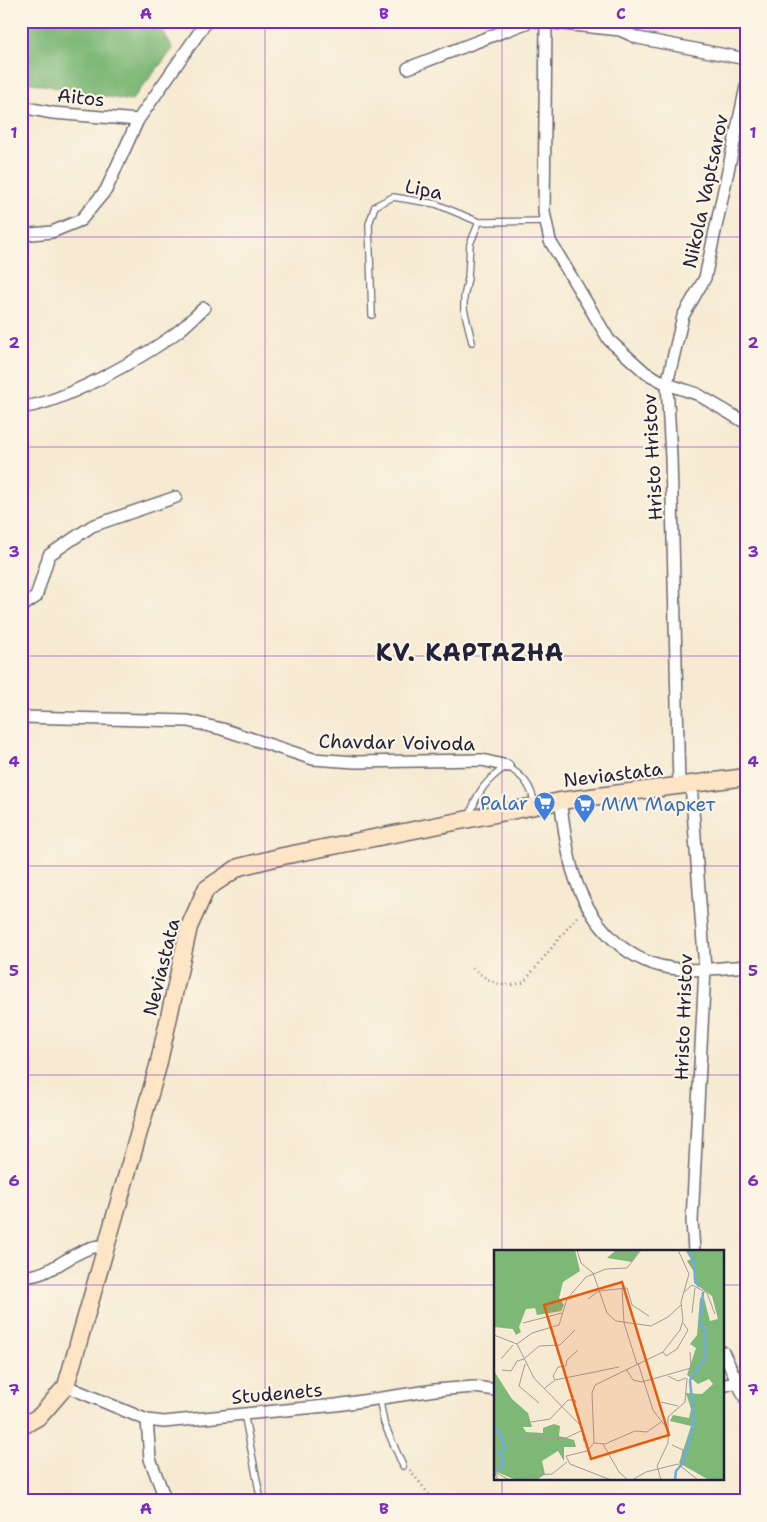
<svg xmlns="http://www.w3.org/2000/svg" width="767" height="1522" font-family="'Shantell Sans',sans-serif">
  <rect width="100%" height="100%" fill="#fcf5e5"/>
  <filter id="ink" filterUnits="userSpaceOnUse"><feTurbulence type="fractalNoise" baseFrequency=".02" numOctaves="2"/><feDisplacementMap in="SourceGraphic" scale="10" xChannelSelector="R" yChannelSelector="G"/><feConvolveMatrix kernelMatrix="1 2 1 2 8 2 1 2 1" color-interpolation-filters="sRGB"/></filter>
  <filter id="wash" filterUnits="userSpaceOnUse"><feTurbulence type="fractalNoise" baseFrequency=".0096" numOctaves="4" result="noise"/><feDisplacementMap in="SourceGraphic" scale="20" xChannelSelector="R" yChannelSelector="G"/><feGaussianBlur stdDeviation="1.12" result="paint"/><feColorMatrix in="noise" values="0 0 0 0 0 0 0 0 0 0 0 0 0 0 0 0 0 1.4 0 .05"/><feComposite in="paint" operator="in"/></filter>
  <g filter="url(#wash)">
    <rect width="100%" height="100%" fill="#f6ead2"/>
    <path fill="#7eb877" stroke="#506d59" d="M 21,21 L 158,21 L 173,49 L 131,101 L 21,81 Z"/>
  </g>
  <g filter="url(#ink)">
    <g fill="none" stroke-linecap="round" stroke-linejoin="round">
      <defs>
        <g id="lane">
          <path d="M 372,315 L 369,224 L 375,206 L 393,197 L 436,204 L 479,222 L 546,221"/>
          <path d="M 472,342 L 464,309 L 464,297 L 468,278 L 470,244 L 479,222"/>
          <path d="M 470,817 C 475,794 487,779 507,766 C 524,777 531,785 535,805"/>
          <path d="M 379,1397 L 384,1423 L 403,1466"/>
          <path d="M 244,1413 L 261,1501"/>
        </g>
        <g id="street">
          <path d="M 535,21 L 620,30 L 638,38 L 746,59"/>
          <path d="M 546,21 L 544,212 L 550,241 L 609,340 L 646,373 L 667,384 L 697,394 L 746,423"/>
          <path d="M 408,68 L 531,21"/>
          <path d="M 21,107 L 53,113 L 138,120"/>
          <path d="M 21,235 L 52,232 L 81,220 L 106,190 L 138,120 L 207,21"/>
          <path d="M 21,407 C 58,406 145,356 176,333 C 186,326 195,316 204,308"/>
          <path d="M 21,607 L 36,597 L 49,555 L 92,526 L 176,497"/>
          <path d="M 21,717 L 188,721 L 222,729 L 313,759 L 355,762 L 482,760 L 507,766"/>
          <path d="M 691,784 L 705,969 L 692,1221 L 694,1251"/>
          <path d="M 679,786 L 671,457 L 667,384 L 683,316 L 705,278 L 746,87"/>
          <path d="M 560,801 C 564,824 566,849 573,872 C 587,918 620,960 670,968 C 695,972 721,968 746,966"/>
          <path d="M 21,1276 C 54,1279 75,1243 108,1246"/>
          <path d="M 723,1352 L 746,1400"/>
          <path d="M 66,1386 L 147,1420 L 164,1422 L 336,1405 L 435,1390 L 474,1387 L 496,1390"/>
          <path d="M 723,1386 L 736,1382"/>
          <path d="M 147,1420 L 150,1459 L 166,1501"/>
        </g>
        <path id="secondary" d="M 21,1427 L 40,1416 L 66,1386 L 158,1066 L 189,927 L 206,889 L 239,867 L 283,856 L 560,801 L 746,777"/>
      </defs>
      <use href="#lane" stroke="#6c6870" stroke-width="8"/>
      <use href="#street" stroke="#6c6870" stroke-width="14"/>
      <use href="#secondary" stroke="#6c6870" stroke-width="19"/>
      <g stroke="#6c6870" stroke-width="2.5" stroke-dasharray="1 4" stroke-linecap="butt">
        <path d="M 472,968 C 490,982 502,990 524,982 L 579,914"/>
        <path d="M 410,1470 L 431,1497 L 431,1501"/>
      </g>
      <use href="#lane" stroke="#fff" stroke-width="5.5"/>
      <use href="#street" stroke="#fff" stroke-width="11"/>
      <use href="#secondary" stroke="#fee5c5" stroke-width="16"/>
    </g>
  </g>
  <path fill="none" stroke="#7b2cbf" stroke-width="1" stroke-opacity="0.55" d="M 265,21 L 265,1501M 502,21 L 502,1251M 21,237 L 746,237M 21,447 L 746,447M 21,656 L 746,656M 21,866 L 746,866M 21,1075 L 746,1075M 21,1285 L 496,1285M 723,1285 L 746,1285M 502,1478 L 502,1501"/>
  <defs>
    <symbol id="supermarket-pin" viewBox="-11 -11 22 30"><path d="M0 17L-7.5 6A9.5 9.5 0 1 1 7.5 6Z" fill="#3f7fe0" stroke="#fcf5e5"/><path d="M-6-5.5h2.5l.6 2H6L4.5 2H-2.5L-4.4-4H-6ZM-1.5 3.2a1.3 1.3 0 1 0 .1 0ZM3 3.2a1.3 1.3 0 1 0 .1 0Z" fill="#fff"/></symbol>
  </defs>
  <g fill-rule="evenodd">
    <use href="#supermarket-pin" x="532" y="790" width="25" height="34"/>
    <use href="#supermarket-pin" x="572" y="792" width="25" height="34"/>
  </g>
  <g text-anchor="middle" stroke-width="4.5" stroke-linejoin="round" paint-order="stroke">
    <g font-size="19" fill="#22223b" stroke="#fcf5e5">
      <text transform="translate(81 97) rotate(6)" y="7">Aitos</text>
      <text transform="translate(424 189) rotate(12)" y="7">Lipa</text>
      <text transform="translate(705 191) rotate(-78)" y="7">Nikola Vaptsarov</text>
      <text transform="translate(652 457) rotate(-93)" y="7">Hristo Hristov</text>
      <text transform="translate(397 742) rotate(1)" y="7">Chavdar Voivoda</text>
      <text transform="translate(613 774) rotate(-7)" y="7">Neviastata</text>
      <text transform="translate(161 967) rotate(-76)" y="7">Neviastata</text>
      <text transform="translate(683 1017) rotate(-88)" y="7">Hristo Hristov</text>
      <text transform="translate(277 1393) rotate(-5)" y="7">Studenets</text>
    </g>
    <g font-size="19" fill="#366cbe" stroke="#fcf5e5" text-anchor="end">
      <text x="528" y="810">Palar</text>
      <text x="601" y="811" text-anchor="start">ММ Маркет</text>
    </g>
    <g font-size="24" font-weight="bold" letter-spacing="1" fill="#22223b" stroke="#fcf5e5">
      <text x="470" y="661">KV. KAPTAZHA</text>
    </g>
  </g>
  <g transform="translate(494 1250)">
    <rect width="230" height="230" fill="#f6ead2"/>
    <path d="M 0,0 L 81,0 L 86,21 L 69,32 L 65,48 L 70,55 L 67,61 L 43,65 L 41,58 L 32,59 L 25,77 L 27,82 L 22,85 L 19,79 L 0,77 ZM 122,0 L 146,0 L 138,12 L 113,8 ZM 230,0 L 230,230 L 215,230 L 185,213 L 197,176 L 176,171 L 179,165 L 195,168 L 197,159 L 192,143 L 208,144 L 219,134 L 215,129 L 204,134 L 193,125 L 202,98 L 196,94 L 203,85 L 206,48 L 210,48 L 216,71 L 224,69 L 218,46 L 200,33 L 200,22 L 193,11 L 197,9 L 192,1 ZM 0,121 L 18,149 L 34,163 L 38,177 L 29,177 L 32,182 L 49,183 L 49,178 L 60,174 L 66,176 L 65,186 L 80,190 L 82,197 L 70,197 L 70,211 L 64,201 L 48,211 L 51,224 L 43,230 L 22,230 L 3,222 L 0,230 Z" fill="#7eb877"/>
    <path fill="none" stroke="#70aae0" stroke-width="2.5" d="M 193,0 L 200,11 L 201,30 L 205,37M 0,178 L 7,184 L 11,199 L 5,202 L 10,212 L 4,222M 181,230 L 182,221 L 189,213 L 200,171 L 196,130 L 211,109 L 211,80 L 206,74 L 209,42"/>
    <path fill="none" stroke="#a19a96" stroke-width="1" d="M 83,0 L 87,13 L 99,23 L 113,63 L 122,71 L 157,76 L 174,67 L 187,55M 128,38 L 130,73 L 143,114M 189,43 L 198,35 L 213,43 L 221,64M 94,49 L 105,41 L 133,38 L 138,55 L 155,66M 198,63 L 201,38M 29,73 L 68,63M 0,85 L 23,94M 23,94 L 38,83 L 65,75 L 73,49 L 92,27 L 112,19 L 133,18 L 147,0M 23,94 L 40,128 L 88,177 L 90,192M 169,102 L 172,106 L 183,99 L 194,80 L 189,73M 7,109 L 19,95M 144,113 L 159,160 L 172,177M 31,114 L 25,136 L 45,153M 132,119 L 139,130 L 148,132 L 197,118 L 196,102M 8,120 L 17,121 L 23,111 L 30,109 L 45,96 L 66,95 L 81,80M 174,126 L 184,131 L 192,128M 61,130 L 59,126 L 64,117 L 72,116 L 73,110 L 84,100M 51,138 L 61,130 L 125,117M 167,152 L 184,156M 37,172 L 56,169 L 74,150 L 81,150 L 82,153M 26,185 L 31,189 L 72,188 L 89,180M 100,193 L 111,194 L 141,181 L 153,182 L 167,172M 109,194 L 125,222 L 134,230M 178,195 L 189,200 L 187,215M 34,226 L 58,224 L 73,212M 3,230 L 3,223 L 15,230M 117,230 L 76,214 L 72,206 L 93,201 L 100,193 L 98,143 L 101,135 L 169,102 L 186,80 L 189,70 L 187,52 L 195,24 L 184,0M 138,230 L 152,222 L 184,214 L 204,230M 167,230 L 163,216 L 174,193 L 174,167 L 191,152 L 193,128"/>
    <path fill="#e8590c" fill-opacity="0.15" stroke="#e8590c" stroke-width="2.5" d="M 128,32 L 175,185 L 97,209 L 50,55 Z"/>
    <rect width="230" height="230" fill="none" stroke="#22223b" stroke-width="2.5"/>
  </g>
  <rect width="767" height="1522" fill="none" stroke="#fcf5e5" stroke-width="55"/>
  <rect x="28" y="28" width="712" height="1466" fill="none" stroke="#7b2cbf" stroke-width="2"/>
  <g font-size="16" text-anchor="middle" font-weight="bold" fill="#7b2cbf">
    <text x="146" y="19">A</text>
    <text x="384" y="19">B</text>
    <text x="621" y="19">C</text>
    <text x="14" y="138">1</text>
    <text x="753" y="138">1</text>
    <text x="14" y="348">2</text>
    <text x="753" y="348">2</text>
    <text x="14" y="557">3</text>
    <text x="753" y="557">3</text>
    <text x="14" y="767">4</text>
    <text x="753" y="767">4</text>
    <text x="14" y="976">5</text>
    <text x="753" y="976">5</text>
    <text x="14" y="1186">6</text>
    <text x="753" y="1186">6</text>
    <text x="14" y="1395">7</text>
    <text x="753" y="1395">7</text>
    <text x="146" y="1514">A</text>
    <text x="384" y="1514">B</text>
    <text x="621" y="1514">C</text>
  </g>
</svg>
